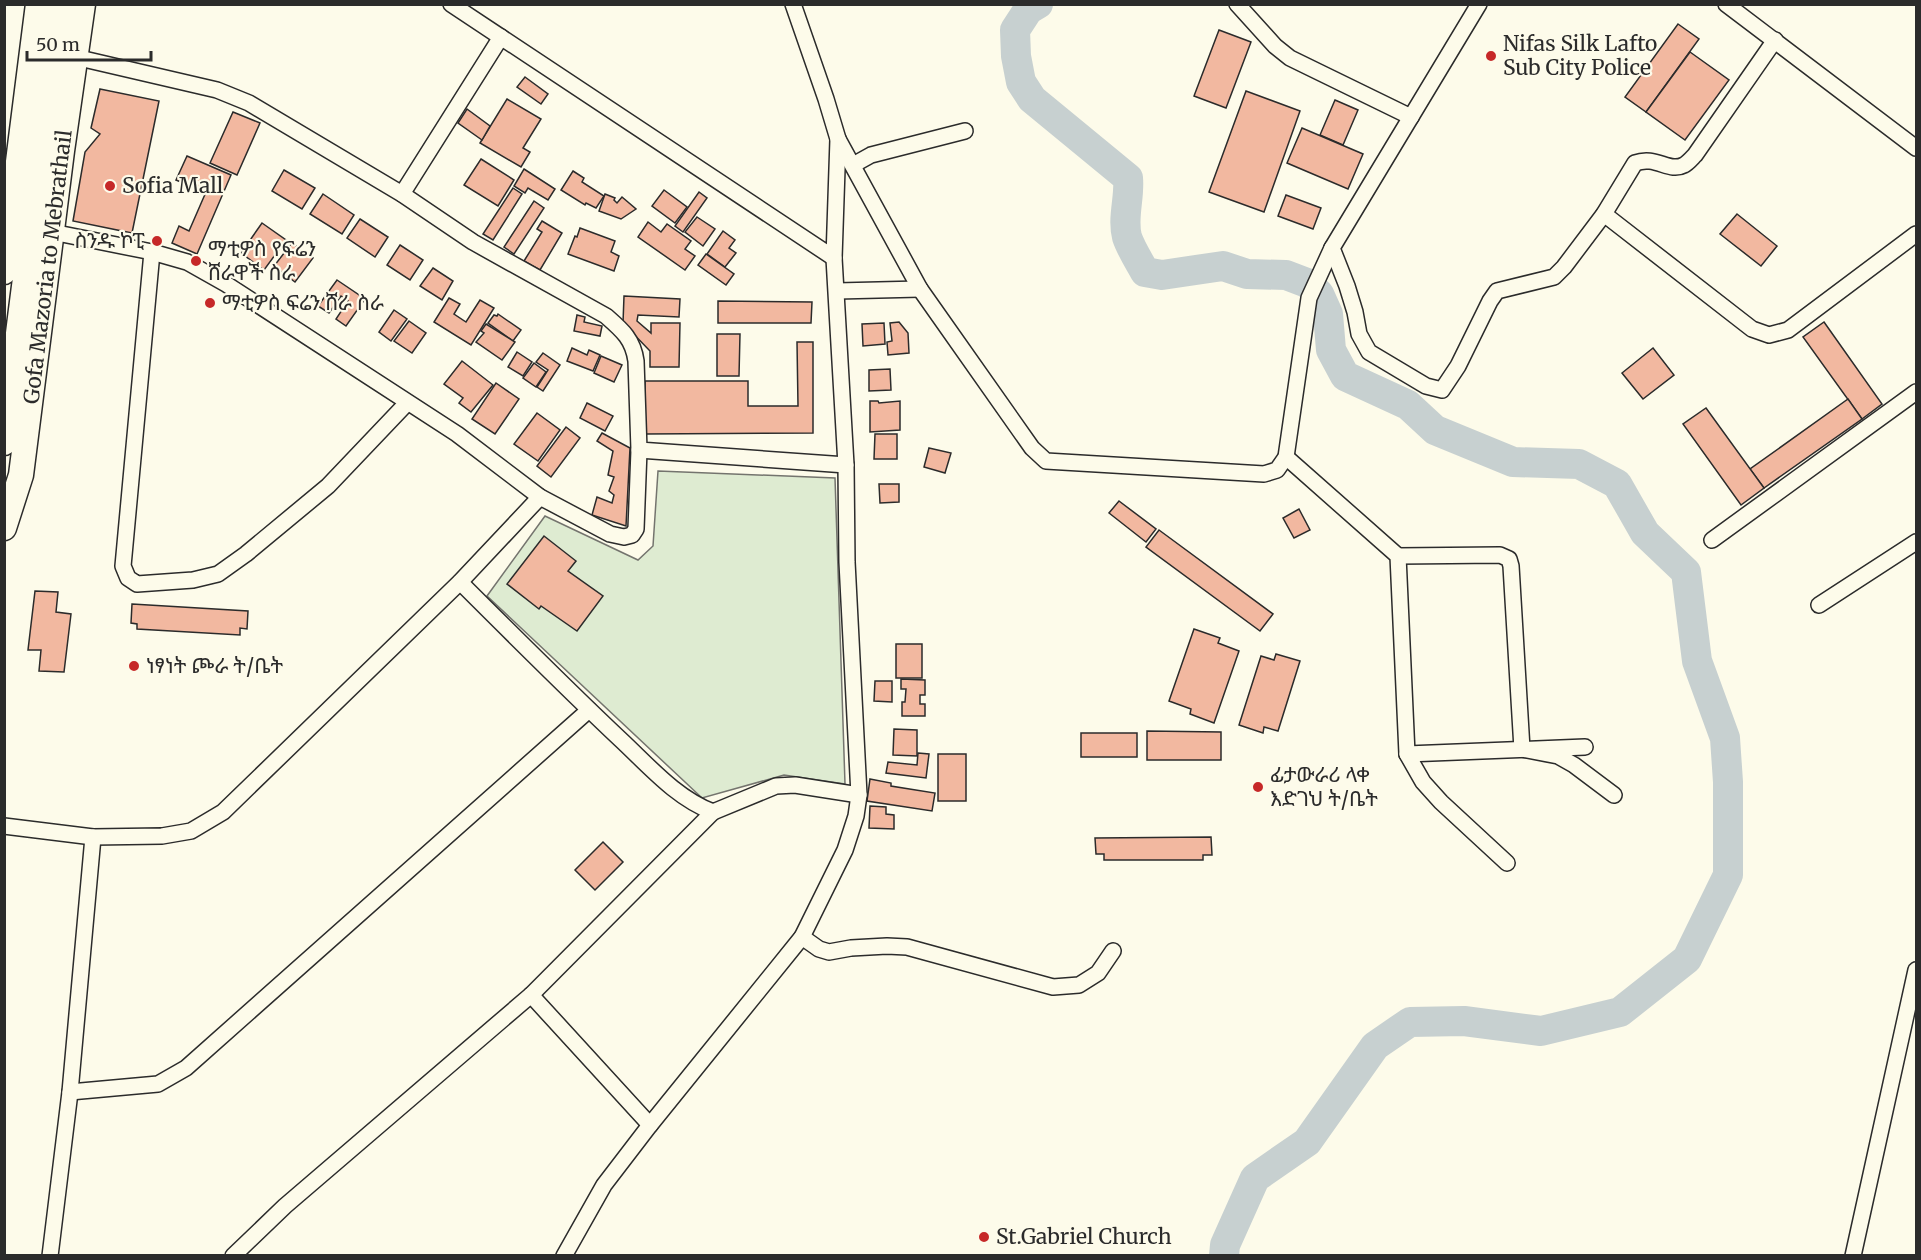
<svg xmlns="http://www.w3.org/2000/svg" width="1921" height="1260" font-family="Merriweather,'Noto Sans Ethiopic',serif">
  <rect width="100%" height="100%" fill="#fdfbea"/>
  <path fill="#deebd1" stroke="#74746e" stroke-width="1.5" d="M 658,471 L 835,478 L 845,784 L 784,775 L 702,798 L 487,596 L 545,516 L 638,560 L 653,546 Z"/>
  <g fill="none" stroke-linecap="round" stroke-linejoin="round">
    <path stroke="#c7d0d0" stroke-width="30" d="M 1038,4 L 1028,10 L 1015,30 L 1016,56 L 1021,82 L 1032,99 L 1128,178 C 1130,197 1122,218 1127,237 C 1131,249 1139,261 1145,272 L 1162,275 L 1223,266 L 1247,274 L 1286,275 L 1307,283 L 1319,294 L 1328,314 L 1331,350 L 1345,376 L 1408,405 L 1435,430 L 1513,462 L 1579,464 L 1617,484 L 1645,533 L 1686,572 L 1697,661 L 1725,738 L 1728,782 L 1728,875 L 1687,959 L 1620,1012 L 1541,1031 L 1464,1021 L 1410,1022 L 1375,1046 L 1307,1142 L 1255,1178 L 1225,1245 L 1224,1256"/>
  </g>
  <g fill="#f2b8a0" stroke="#2b2b2b" stroke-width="1.5">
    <path d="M 1678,24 L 1699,39 L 1646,112 L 1625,97 Z"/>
    <path d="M 1219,30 L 1251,42 L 1226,108 L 1194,96 Z"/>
    <path d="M 1690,52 L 1729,80 L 1685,140 L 1646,112 Z"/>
    <path d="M 525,77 L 548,94 L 541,104 L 517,87 Z"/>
    <path d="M 100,89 L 159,101 L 132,233 L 73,221 L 85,152 L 100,134 L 91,128 Z"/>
    <path d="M 1246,91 L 1300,111 L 1264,212 L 1209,192 Z"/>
    <path d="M 507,99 L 541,119 L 523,148 L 530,152 L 521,167 L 480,143 Z"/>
    <path d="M 1335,100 L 1358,110 L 1343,145 L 1320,135 Z"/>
    <path d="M 467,109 L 490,126 L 482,140 L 458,123 Z"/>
    <path d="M 233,112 L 260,123 L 237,175 L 210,163 Z"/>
    <path d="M 1302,128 L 1363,154 L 1348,189 L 1287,163 Z"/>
    <path d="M 187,156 L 231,175 L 197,254 L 172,243 L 179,226 L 189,231 L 206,192 L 176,180 Z"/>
    <path d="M 481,159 L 514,180 L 498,206 L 464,185 Z"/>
    <path d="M 524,169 L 555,189 L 548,200 L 528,188 L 525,193 L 514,186 Z"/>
    <path d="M 284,170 L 315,188 L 302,209 L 272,191 Z"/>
    <path d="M 573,171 L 584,178 L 582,182 L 604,196 L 596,208 L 586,203 L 585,205 L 561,190 Z"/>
    <path d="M 513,188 L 522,194 L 493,240 L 483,234 Z"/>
    <path d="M 664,190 L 687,207 L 675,223 L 652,206 Z"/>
    <path d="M 699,192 L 707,198 L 683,232 L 675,226 Z"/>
    <path d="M 323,194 L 354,215 L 342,234 L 310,214 Z"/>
    <path d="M 605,194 L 615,198 L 614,200 L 617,203 L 622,197 L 636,209 L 621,219 L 599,211 Z"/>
    <path d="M 1286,195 L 1321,208 L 1313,229 L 1278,216 Z"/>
    <path d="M 534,201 L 544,208 L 514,254 L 504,247 Z"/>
    <path d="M 1737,214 L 1777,246 L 1761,266 L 1720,234 Z"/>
    <path d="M 697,217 L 715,229 L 703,246 L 685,232 Z"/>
    <path d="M 360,219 L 388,237 L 375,257 L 347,238 Z"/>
    <path d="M 542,221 L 562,233 L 540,270 L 524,261 L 542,232 L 537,229 Z"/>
    <path d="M 648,222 L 661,232 L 667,224 L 691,241 L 685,249 L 695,256 L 685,270 L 638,237 Z"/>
    <path d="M 262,223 L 286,240 L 264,270 L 241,253 Z"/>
    <path d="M 580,228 L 615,241 L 611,252 L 619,256 L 614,271 L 568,254 L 575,236 L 577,237 Z"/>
    <path d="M 723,231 L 735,240 L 729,248 L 736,253 L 725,267 L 707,254 Z"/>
    <path d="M 292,243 L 313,258 L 295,282 L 274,266 Z"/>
    <path d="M 400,245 L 423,260 L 410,280 L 387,265 Z"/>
    <path d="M 706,254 L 734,274 L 726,285 L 698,265 Z"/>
    <path d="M 433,268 L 453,281 L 442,300 L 420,286 Z"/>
    <path d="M 337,280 L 365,299 L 346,326 L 336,319 L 348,301 L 341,296 L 329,313 L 318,306 Z"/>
    <path d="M 624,296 L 680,299 L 679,317 L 638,315 L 637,321 L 651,333 L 651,323 L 680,323 L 679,367 L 650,367 L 650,351 L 623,323 Z"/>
    <path d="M 449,298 L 460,304 L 454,314 L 466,322 L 480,300 L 494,308 L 471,345 L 434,322 Z"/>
    <path d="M 718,301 L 812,302 L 811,323 L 718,323 Z"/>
    <path d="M 394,310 L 407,319 L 391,341 L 379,332 Z"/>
    <path d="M 498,314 L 521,330 L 513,341 L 488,323 L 494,315 L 497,316 Z"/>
    <path d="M 577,315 L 585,317 L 584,322 L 602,326 L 600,336 L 574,331 Z"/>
    <path d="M 409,321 L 426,333 L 412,353 L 394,341 Z"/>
    <path d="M 899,322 L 908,333 L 909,353 L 888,355 L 887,342 L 892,341 L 890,323 Z"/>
    <path d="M 1824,322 L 1882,404 L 1862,419 L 1803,337 Z"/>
    <path d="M 884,323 L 885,344 L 863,346 L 862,324 Z"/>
    <path d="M 486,324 L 515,342 L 502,360 L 476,342 L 484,333 L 481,331 Z"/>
    <path d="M 717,334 L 740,334 L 739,376 L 717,376 Z"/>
    <path d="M 797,342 L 813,342 L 813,433 L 645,434 L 645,381 L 748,381 L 748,406 L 798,406 Z"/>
    <path d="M 572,348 L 587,355 L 589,350 L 600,355 L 593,371 L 567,361 Z"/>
    <path d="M 1653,348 L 1674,375 L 1643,399 L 1622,373 Z"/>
    <path d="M 517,352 L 532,362 L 523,376 L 508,367 Z"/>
    <path d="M 543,353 L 560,365 L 543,391 L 537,387 L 548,370 L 536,362 Z"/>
    <path d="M 601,356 L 622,365 L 614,382 L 594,373 Z"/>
    <path d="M 462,361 L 493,385 L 471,412 L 459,403 L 463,398 L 444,384 Z"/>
    <path d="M 534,363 L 546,372 L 536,387 L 523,378 Z"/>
    <path d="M 890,369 L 891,390 L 869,391 L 869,370 Z"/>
    <path d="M 496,383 L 519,399 L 495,434 L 472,419 Z"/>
    <path d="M 1848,399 L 1862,419 L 1764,488 L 1750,469 Z"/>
    <path d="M 870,401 L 878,401 L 879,403 L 900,401 L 900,430 L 870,432 Z"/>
    <path d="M 587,403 L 613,416 L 605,431 L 580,418 Z"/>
    <path d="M 1706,408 L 1764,488 L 1741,505 L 1683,424 Z"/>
    <path d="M 537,413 L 560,430 L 538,461 L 514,444 Z"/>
    <path d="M 566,427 L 580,438 L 551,477 L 537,466 Z"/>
    <path d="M 602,433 L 630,448 L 626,526 L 592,515 L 597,497 L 612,503 L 614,495 L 609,491 L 614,477 L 608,475 L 613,451 L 597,441 Z"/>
    <path d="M 875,434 L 897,434 L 897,459 L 874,459 Z"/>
    <path d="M 929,448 L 951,453 L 945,473 L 924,467 Z"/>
    <path d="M 879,484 L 899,484 L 899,502 L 880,503 Z"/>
    <path d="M 1119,501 L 1156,529 L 1146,542 L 1109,513 Z"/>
    <path d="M 1299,509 L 1310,530 L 1294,538 L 1283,518 Z"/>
    <path d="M 1159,530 L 1273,614 L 1260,631 L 1146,547 Z"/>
    <path d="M 544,536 L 576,561 L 568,571 L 603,596 L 577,631 L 541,606 L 539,609 L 507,584 Z"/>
    <path d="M 35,591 L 58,592 L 56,612 L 71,614 L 64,672 L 39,671 L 41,650 L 28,650 Z"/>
    <path d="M 132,604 L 248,611 L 247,629 L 240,628 L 240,635 L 137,629 L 137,624 L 131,623 Z"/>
    <path d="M 1194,629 L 1220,638 L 1218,643 L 1239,651 L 1214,723 L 1190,714 L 1191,709 L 1169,701 Z"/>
    <rect x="896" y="644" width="26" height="34"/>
    <path d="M 1276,654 L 1300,661 L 1278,731 L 1264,727 L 1263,733 L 1239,725 L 1261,656 L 1274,660 Z"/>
    <path d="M 901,679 L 925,680 L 925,695 L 920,695 L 920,704 L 925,704 L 925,716 L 902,716 L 902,702 L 905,702 L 906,689 L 901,689 Z"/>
    <path d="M 875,681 L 892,681 L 892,702 L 874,701 Z"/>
    <path d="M 894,729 L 917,730 L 917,756 L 893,755 Z"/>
    <path d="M 1147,731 L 1221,732 L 1221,760 L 1147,760 Z"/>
    <rect x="1081" y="733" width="56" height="24"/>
    <path d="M 918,753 L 929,754 L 926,778 L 886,773 L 888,762 L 917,765 Z"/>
    <rect x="938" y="754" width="28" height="47"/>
    <path d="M 870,779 L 891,783 L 891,786 L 935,793 L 932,811 L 867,801 Z"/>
    <path d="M 870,806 L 886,807 L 886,814 L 894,815 L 894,829 L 869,828 Z"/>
    <path d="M 1211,837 L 1212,855 L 1203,855 L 1203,860 L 1104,860 L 1104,854 L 1096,854 L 1095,838 Z"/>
    <path d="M 603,842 L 623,862 L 595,890 L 575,870 Z"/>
  </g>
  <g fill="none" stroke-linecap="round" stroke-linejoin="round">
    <defs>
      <g id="street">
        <path d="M 451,4 L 834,258 L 838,139 L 826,99 L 793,4"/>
        <path d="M 1237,4 L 1275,46 L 1290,58 L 1411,117"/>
        <path d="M 1479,4 L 1332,248 L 1347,286 L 1355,312 L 1359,334 L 1369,352 L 1426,386 L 1442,390 L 1458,366 L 1490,301 L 1497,291 L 1554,277 L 1564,267 L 1604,214 L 1635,163 C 1656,155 1669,173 1684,165 C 1688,163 1692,158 1695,155 L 1775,40"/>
        <path d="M 1726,4 L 1916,148"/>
        <path d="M 75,57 L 217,90 L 249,103 L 402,194 L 473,242 L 606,316 C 622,330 633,339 636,361 L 639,450 L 846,465"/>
        <path d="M 838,139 L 920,289 L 1032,448 L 1046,461 L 1264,474 L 1277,470 L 1286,457 L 1309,298 L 1332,248"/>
        <path d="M 853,165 L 871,155 L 965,131"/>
        <path d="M 402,194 L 501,37"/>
        <path d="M 1604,214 L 1752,329 L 1769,335 L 1788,330 L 1916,234"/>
        <path d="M 52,232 L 152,252 L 187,262 L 226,284 L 457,434 L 540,497 L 610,534 L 624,537 L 632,535 L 636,529 L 639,450"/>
        <path d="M 152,252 L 123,566 L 128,578 L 137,584 L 193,580 L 218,574 L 246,554 L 328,486 L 407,403"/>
        <path d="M 837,291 L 920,289"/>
        <path d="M 1286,457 L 1398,556 L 1407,754 L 1423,782 L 1441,802 L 1507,863"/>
        <path d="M 1712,540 L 1916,392"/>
        <path d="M 1398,556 L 1500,555 L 1509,559 L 1511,566 L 1522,749 L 1558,756 L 1574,765 L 1614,795"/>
        <path d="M 460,582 C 513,635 566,688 620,739 C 649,766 676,798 713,812 L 776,786 L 795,785 L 859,795"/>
        <path d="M 1819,605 L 1916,542"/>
        <path d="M 1407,754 L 1585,747"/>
        <path d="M 4,826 L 93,837 L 162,836 L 191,831 L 223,812 L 460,582 L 540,497"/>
        <path d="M 802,937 L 819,949 L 829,952 L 851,948 L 887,946 L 907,947 L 1053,987 L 1079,985 L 1098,973 L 1113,951"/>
        <path d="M 531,995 L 650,1125"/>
        <path d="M 70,1092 L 158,1084 L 186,1068 L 589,710"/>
        <path d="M 50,1256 L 70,1092 L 93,837"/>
        <path d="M 233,1256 L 285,1206 L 531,995 L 713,812"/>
        <path d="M 564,1256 L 604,1185 L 650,1125 L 802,937 L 845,850 L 856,816 L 859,795 L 847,562 L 846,465 L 834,258"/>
        <path d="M 1853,1256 L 1916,970"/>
      </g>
      <g id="primary">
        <path d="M 4,272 L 38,4"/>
        <path d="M 4,443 L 60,4"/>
        <path d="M 4,528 L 21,475 L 62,151 L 83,4"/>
      </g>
    </defs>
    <use href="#street" stroke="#2b2b2b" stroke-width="18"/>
    <use href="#primary" stroke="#2b2b2b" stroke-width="27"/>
    <use href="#street" stroke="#fdfbea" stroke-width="15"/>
    <use href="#primary" stroke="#fdfbea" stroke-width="24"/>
  </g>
  <g fill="#c62828" stroke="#fdfbea" stroke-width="2">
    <circle cx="1491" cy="56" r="6"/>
    <circle cx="110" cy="186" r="6"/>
    <circle cx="157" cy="241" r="6"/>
    <circle cx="196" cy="261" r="6"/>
    <circle cx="210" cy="303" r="6"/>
    <circle cx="134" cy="666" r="6"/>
    <circle cx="1258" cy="787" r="6"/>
    <circle cx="984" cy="1237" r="6"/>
  </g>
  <g text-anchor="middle" stroke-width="4.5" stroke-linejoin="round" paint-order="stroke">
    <g font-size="21" fill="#2b2b2b" stroke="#fdfbea" text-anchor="start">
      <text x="1503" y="51">Nifas Silk Lafto<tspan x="1503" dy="24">Sub City Police</tspan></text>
      <text x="122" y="193">Sofia Mall</text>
      <text x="145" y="248" text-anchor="end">ስንዱ ኮፒ</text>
      <text x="208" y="256">ማቲዎስ የፍሬን<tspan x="208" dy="24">ሸራዋች ስራ</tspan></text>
      <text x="222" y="310">ማቲዎስ ፍሬን ሸራ ስራ</text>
      <text x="146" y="673">ነፃነት ጮራ ት/ቤት</text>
      <text x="1270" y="782">ፊታውራሪ ላቀ<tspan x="1270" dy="24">እድገህ ት/ቤት</tspan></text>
      <text x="996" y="1244">St.Gabriel Church</text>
    </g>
    <g font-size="21" fill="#2b2b2b" stroke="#fdfbea">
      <text transform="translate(48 267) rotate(-83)" y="7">Gofa Mazoria to Mebrathail</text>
    </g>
  </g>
  <rect width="1921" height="1260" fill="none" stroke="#2b2b2b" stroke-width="12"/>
  <path d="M27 51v9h124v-9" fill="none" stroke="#2b2b2b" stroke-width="3"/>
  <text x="36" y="51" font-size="18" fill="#2b2b2b" stroke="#fdfbea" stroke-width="4.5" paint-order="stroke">50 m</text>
</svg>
